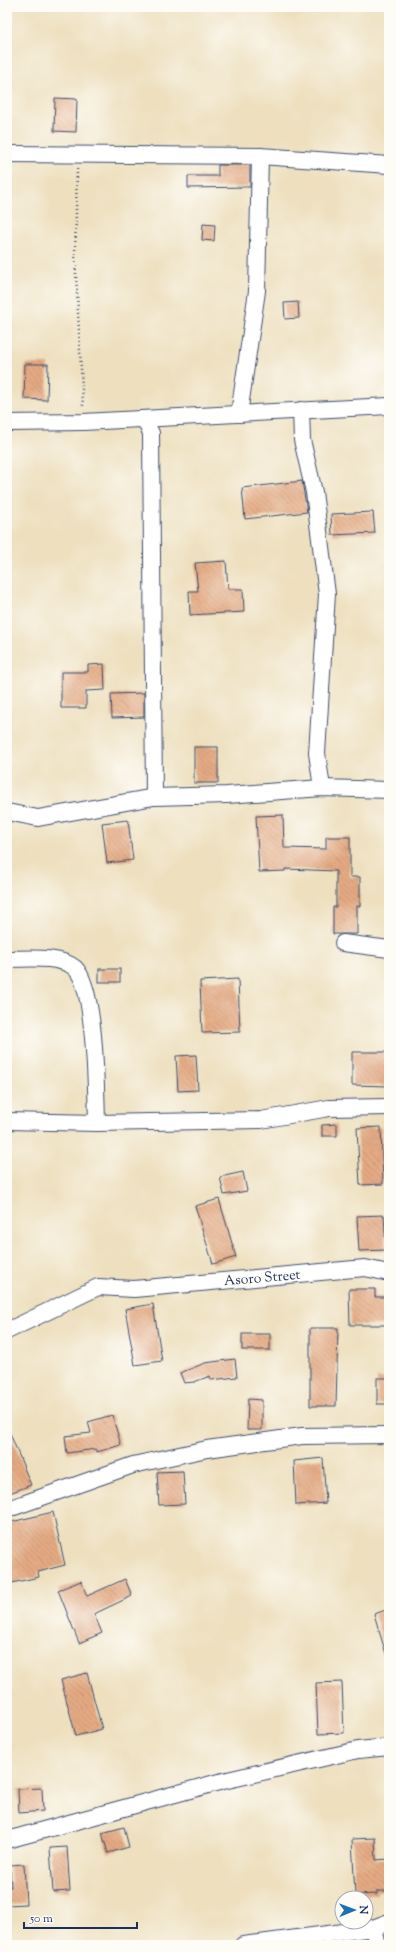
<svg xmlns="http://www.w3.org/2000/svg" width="396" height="1952" font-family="'Sorts Mill Goudy',serif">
  <defs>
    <pattern id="building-back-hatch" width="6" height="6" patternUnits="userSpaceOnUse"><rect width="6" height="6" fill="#e5aa83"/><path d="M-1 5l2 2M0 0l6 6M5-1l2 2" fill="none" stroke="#b98b6e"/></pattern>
  </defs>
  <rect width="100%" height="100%" fill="#fdfcf7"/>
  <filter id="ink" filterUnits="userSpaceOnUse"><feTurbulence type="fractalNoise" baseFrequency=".025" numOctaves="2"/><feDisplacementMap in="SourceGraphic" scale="8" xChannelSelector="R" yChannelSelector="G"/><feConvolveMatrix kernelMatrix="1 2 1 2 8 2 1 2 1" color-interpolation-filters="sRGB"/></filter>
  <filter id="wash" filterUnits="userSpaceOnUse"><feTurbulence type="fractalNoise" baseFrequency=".012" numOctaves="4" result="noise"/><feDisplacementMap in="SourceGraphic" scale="16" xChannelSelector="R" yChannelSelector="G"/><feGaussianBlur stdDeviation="0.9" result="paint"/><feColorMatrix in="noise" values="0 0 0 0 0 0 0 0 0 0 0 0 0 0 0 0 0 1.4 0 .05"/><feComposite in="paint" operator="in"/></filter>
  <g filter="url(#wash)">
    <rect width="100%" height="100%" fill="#eee0bf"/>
    <g id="blocks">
      <g fill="url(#building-back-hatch)">
        <path d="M 55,98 L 77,99 L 76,132 L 54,131 Z"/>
        <path d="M 218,165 L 250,165 L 250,187 L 188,188 L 188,176 L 218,176 Z"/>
        <path d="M 203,224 L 215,225 L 214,241 L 202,240 Z"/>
        <path d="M 298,302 L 299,318 L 285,319 L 284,303 Z"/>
        <path d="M 25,364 L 48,364 L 47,400 L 24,399 Z"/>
        <path d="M 302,481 L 307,512 L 245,519 L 242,488 Z"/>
        <path d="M 373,512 L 375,533 L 332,535 L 331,514 Z"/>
        <path d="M 226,561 L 228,589 L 243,589 L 244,612 L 190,615 L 189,591 L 198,591 L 195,563 Z"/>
        <path d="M 104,664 L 105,690 L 86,691 L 86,708 L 61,708 L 61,672 L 88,672 L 88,665 Z"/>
        <path d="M 144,693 L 144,717 L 112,718 L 111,694 Z"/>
        <rect x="194" y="747" width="24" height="36"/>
        <path d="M 283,815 L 284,848 L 326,849 L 326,837 L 350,837 L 350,877 L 360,877 L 360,906 L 357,906 L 357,934 L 333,934 L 333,907 L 336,907 L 336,871 L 285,869 L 285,871 L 259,872 L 256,816 Z"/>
        <path d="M 128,820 L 133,860 L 107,863 L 102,823 Z"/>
        <rect x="99" y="969" width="21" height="13"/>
        <path d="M 238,979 L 240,1032 L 202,1033 L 200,981 Z"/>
        <path d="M 352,1052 L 389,1052 L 389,1086 L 352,1085 Z"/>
        <path d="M 196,1055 L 198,1090 L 178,1091 L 176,1056 Z"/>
        <path d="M 337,1124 L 337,1136 L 322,1136 L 322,1125 Z"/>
        <path d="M 381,1127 L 383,1184 L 360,1185 L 357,1128 Z"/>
        <path d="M 243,1172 L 247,1191 L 224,1195 L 220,1177 Z"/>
        <path d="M 219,1199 L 236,1257 L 213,1264 L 195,1206 Z"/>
        <path d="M 384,1215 L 386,1250 L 359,1251 L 357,1216 Z"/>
        <path d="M 349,1289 L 375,1289 L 375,1297 L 389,1297 L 389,1325 L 350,1325 Z"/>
        <path d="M 153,1304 L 162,1361 L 135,1365 L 125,1309 Z"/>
        <path d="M 310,1328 L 338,1328 L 336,1406 L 310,1406 Z"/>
        <rect x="242" y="1334" width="28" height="16"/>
        <path d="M 235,1359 L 237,1377 L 211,1380 L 210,1376 L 194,1382 L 184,1383 L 180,1373 L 205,1363 Z"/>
        <rect x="377" y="1378" width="12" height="26"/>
        <path d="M 248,1399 L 262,1400 L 262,1430 L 247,1430 Z"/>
        <path d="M 112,1415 L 121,1445 L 97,1452 L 96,1449 L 67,1453 L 65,1436 L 91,1433 L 88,1422 Z"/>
        <path d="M 7,1426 L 31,1485 L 7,1494 Z"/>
        <path d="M 323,1458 L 326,1503 L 296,1505 L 294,1461 Z"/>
        <path d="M 183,1471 L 185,1504 L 159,1505 L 157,1472 Z"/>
        <path d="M 53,1512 L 65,1565 L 38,1572 L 39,1577 L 7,1584 L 7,1523 Z"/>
        <path d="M 125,1579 L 132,1596 L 94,1614 L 102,1633 L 79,1643 L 58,1590 L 81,1581 L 87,1596 Z"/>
        <path d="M 389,1609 L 389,1654 L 386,1654 L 374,1614 Z"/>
        <path d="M 87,1673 L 102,1729 L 76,1736 L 61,1680 Z"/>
        <path d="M 342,1682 L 344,1733 L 318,1734 L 316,1683 Z"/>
        <path d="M 42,1788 L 43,1811 L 19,1813 L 18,1789 Z"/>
        <path d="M 124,1827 L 129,1847 L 108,1853 L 102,1833 Z"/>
        <path d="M 375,1838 L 376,1860 L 389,1859 L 389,1891 L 377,1891 L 377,1894 L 355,1895 L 352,1839 Z"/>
        <path d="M 67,1847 L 70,1891 L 53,1892 L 50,1848 Z"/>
        <path d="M 24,1864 L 26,1904 L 7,1905 L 7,1887 L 11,1887 L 10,1865 Z"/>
      </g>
    </g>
  </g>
  <g filter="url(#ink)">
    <use href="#blocks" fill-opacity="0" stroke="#3b4a6d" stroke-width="1"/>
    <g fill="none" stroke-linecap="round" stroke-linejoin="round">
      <defs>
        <g id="minor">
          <path d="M 7,154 L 260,156 L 389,165"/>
          <path d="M 301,410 L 302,440 L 314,492 L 327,594 L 317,753 L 322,788"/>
          <path d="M 239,414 L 257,291 L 260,156"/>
          <path d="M 144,419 L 151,433 L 154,797"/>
          <path d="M 7,423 L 83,422 L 389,406"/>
          <path d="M 7,812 L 38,818 L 154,797 L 227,795 L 322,788 L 389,790"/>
          <path d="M 343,943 L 389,949"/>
          <path d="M 7,959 C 26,959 60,955 75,968 C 96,988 96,1092 97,1123"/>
          <path d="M 7,1121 L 97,1123 L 261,1120 L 329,1108 L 389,1107"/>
          <path d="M 7,1331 L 98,1287 L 134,1289 L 365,1268 L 389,1273"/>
          <path d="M 14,1507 L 133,1465 L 207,1449 L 302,1436 L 389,1435"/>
          <path d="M 7,1840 L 219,1782 L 358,1750 L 389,1747"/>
          <path d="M 373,1928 L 377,1945"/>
          <path d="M 243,1945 L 373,1928 L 389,1922"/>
        </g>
      </defs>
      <use href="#minor" stroke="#3b4a6d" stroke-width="18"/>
      <path stroke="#3b4a6d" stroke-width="2.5" stroke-dasharray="1 3" stroke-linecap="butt" d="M 77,169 L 75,255 L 83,407"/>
      <use href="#minor" stroke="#fff" stroke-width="16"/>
    </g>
  </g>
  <g text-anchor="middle" stroke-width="3.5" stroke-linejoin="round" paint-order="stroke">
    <g font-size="14" fill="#1b2f5e" stroke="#fdfcf7">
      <text transform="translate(262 1277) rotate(-5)" y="5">Asoro Street</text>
    </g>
  </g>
  <rect width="396" height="1952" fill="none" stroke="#fdfcf7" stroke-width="24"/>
  <g transform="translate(354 1910) rotate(89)"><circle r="19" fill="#fdfcf7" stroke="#a3aaba"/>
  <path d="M0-3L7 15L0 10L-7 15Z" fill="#1f6fb2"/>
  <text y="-6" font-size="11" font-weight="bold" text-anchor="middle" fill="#1b2f5e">N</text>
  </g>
  <path d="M24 1922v6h113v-6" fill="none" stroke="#1b2f5e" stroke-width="2"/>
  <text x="30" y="1922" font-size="12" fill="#1b2f5e" stroke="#fdfcf7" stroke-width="3" paint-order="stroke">50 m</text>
</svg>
